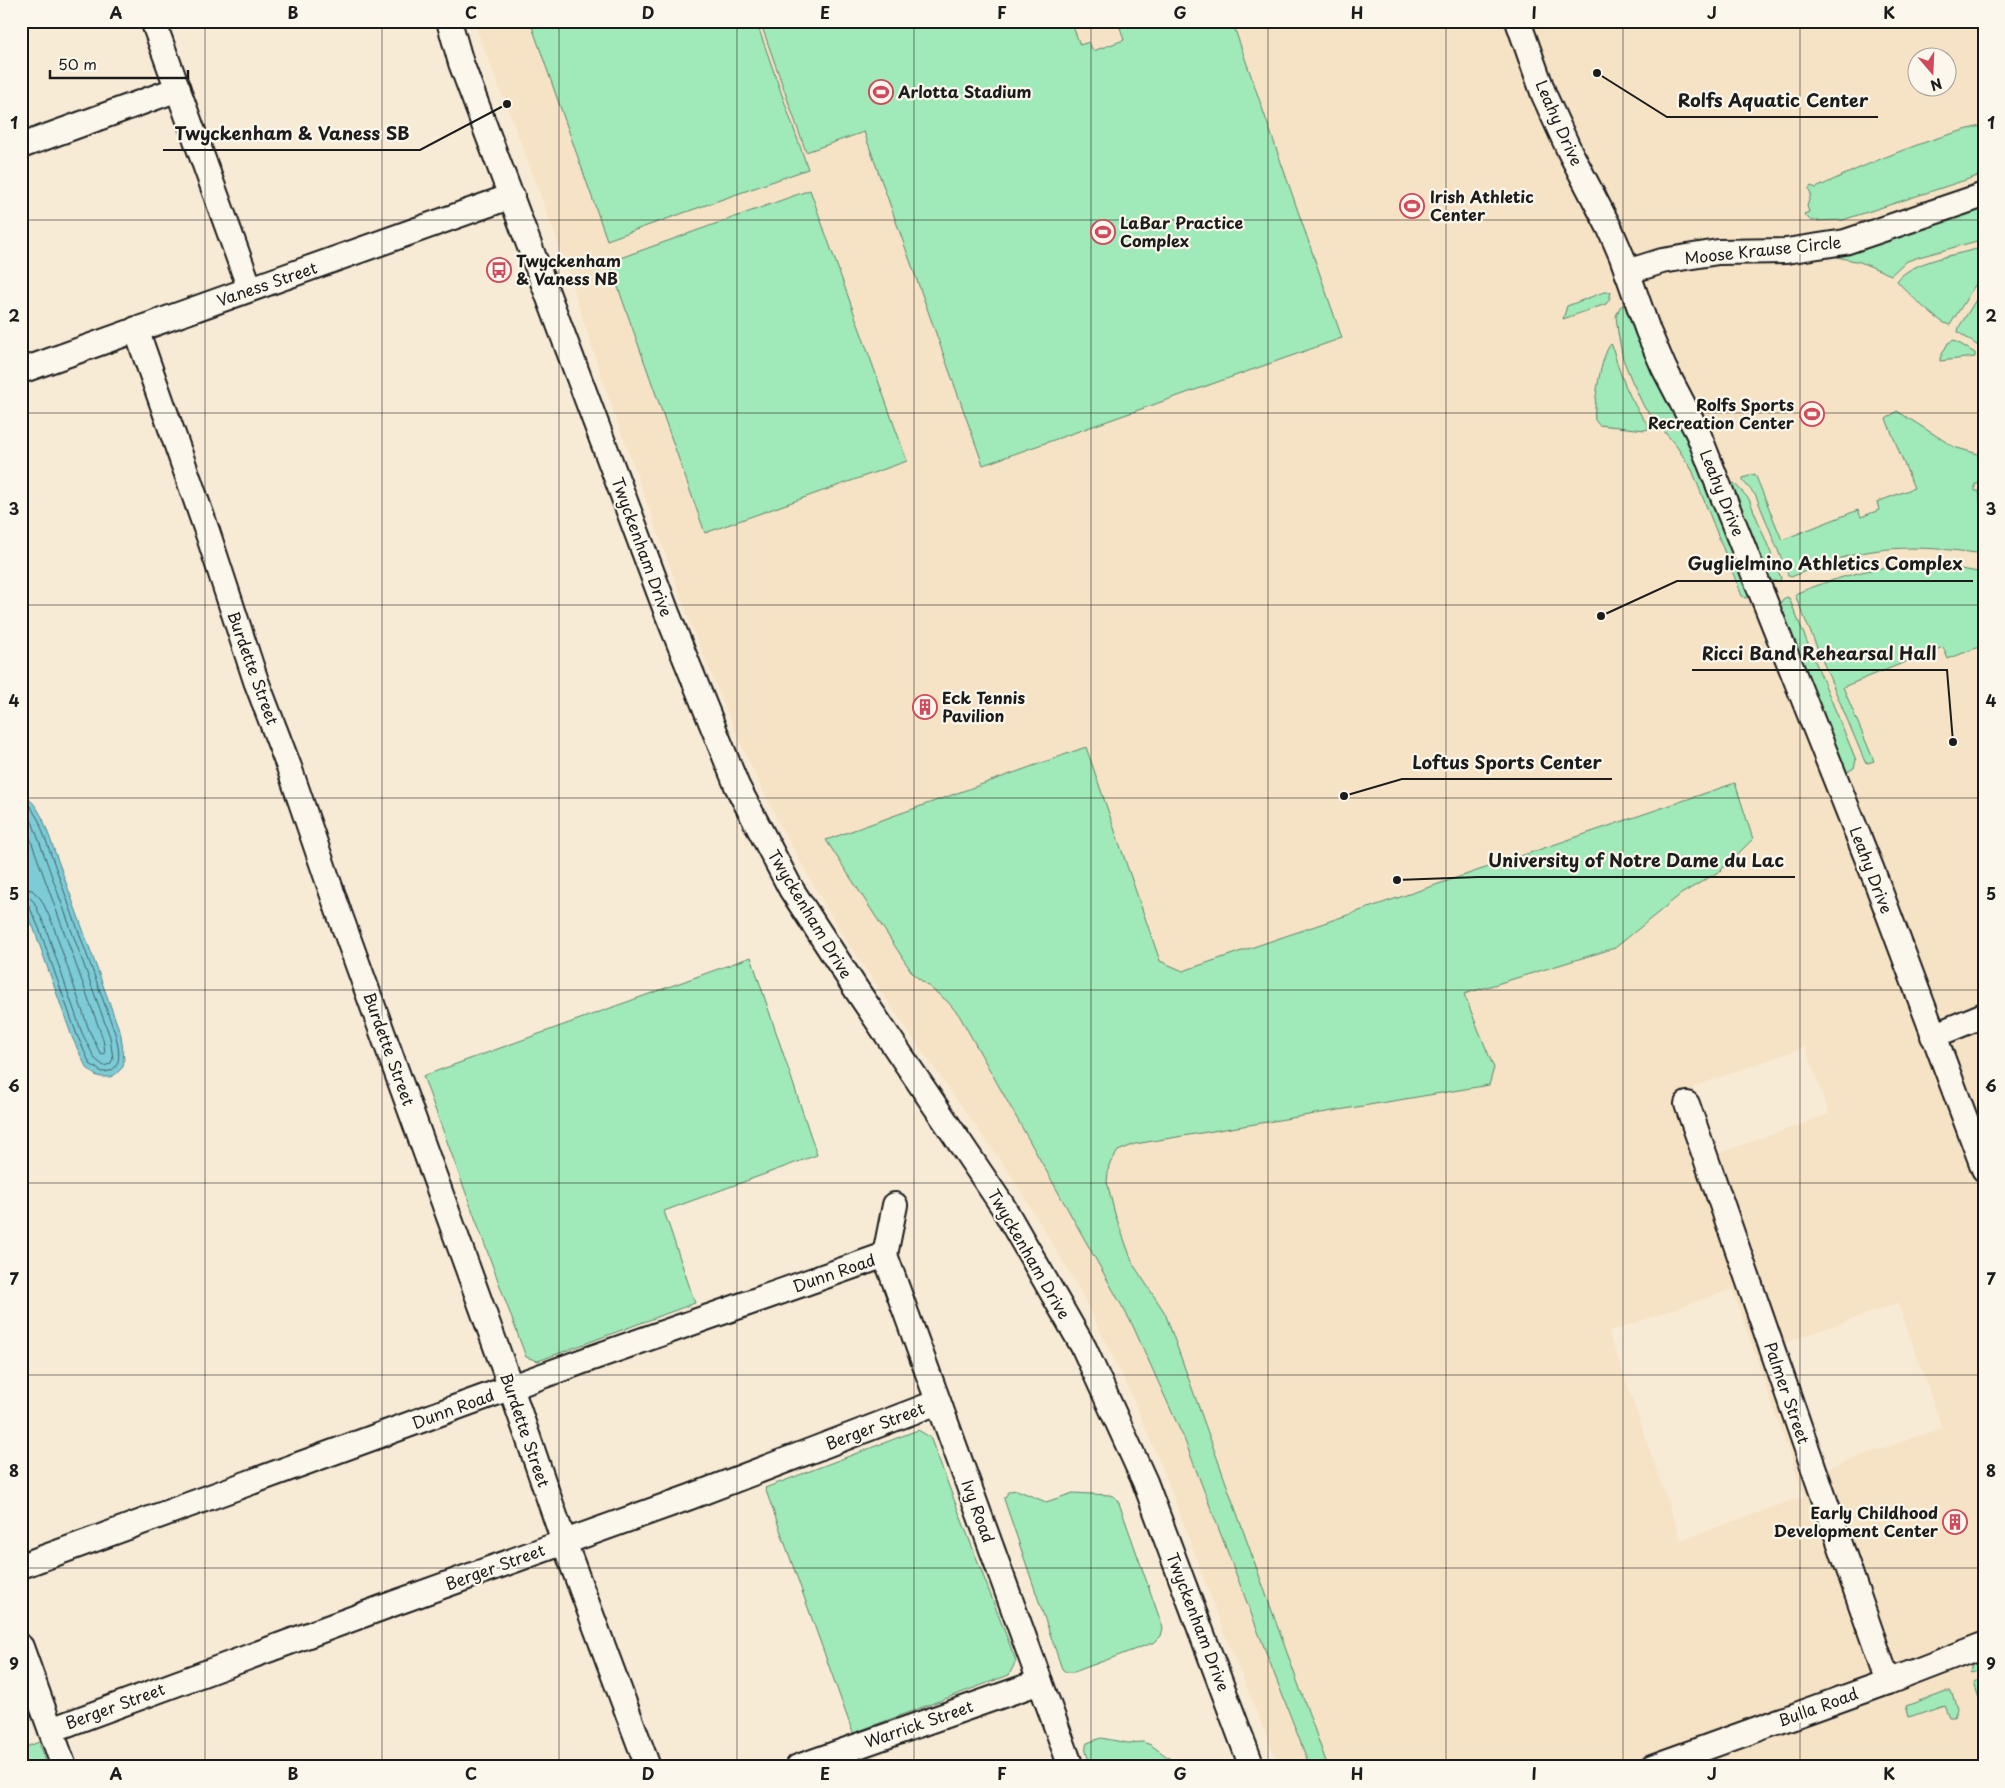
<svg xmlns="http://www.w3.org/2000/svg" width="2005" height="1788" font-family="'Playpen Sans',sans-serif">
  <rect width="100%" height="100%" fill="#f8ebd6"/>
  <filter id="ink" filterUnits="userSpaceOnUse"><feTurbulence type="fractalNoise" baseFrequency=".02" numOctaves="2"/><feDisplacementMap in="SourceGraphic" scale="10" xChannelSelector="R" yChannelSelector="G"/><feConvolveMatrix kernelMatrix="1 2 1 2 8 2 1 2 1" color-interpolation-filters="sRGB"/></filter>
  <g filter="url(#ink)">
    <path fill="#f6e3c6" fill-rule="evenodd" d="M 473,21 L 1984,21 L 1984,1767 L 1279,1767 L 1222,1628 L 1166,1477 L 1131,1394 L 1078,1287 L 1012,1177 L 916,1043 L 841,933 L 780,826 L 744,752 L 695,636 L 607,393 L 556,238 L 525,154 ZM 1918,58 L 1948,58 L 1948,88 L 1918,88 ZM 1805,1047 L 1829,1114 L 1717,1154 L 1693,1087 ZM 1732,1289 L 1804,1496 L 1681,1540 L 1609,1332 ZM 1898,1303 L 1942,1428 L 1826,1468 L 1782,1344 Z"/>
    <g fill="#a0e9b8" stroke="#5e826a">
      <path d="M 530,21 L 756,21 L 808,169 L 607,240 Z"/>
      <path d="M 760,21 L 1071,21 L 1080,45 L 1089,42 L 1093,51 L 1124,40 L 1118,21 L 1232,21 L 1342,338 L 983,465 L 864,132 L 806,152 Z"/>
      <path d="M 1984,125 L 1984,174 L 1843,220 L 1811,221 L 1804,214 L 1809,212 L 1807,206 L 1811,194 L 1809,189 L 1811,186 L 1816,188 C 1870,162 1925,139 1984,125 Z"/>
      <path d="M 810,190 L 907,461 L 705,533 L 609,262 Z"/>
      <path d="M 1984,205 L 1984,239 L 1919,257 L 1905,262 L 1891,275 L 1860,262 L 1837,257 Z"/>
      <path d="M 1984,247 L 1984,271 L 1950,325 C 1939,324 1906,291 1897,281 C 1910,261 1961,254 1984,247 Z"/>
      <path d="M 1984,287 L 1984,350 L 1958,332 L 1959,327 Z"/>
      <path d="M 1604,292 L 1611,292 L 1609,300 L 1606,304 L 1563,319 L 1567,306 Z"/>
      <path d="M 1625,304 L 1652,371 L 1693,452 L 1751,597 L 1745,598 L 1742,596 L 1692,470 L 1677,447 L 1644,407 L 1631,379 L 1623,359 L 1618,333 L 1616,316 L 1620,307 Z"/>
      <path d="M 1954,340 L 1975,353 L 1975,357 L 1940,361 L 1940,358 L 1948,343 Z"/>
      <path d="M 1611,344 L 1612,345 C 1619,374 1630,401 1648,425 L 1648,429 L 1645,430 L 1599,425 L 1595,420 C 1593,406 1601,354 1611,344 Z"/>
      <path d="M 1897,411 L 1954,447 L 1978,454 L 1979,484 L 1975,484 L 1975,491 L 1979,491 C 1982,513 1984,533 1984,554 C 1940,548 1896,544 1853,555 C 1832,560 1811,569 1791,577 L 1788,575 L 1756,496 L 1743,481 L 1743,478 L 1755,474 L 1782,540 L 1858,510 L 1861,517 L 1879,510 L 1877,502 L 1914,488 L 1886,419 Z"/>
      <path d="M 1734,483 L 1749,499 L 1781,578 L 1780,581 L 1771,581 L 1765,577 L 1729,484 Z"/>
      <path d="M 1906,565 L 1938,565 L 1984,573 L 1984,645 L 1948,659 L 1943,647 L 1843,687 L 1874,761 L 1868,763 L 1865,762 L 1795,595 L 1797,593 C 1833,579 1867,568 1906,565 Z"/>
      <path d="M 1787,597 L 1789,598 L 1856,760 L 1854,768 L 1844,774 L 1779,605 L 1783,599 Z"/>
      <path d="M 1086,747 L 1160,961 L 1183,971 L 1735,783 L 1753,839 L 1720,871 L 1681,894 L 1615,948 L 1464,994 L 1494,1068 L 1489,1085 L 1135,1144 L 1118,1151 L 1109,1165 L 1107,1182 L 1115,1214 L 1133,1264 L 1165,1313 L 1328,1767 L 1310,1767 L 1185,1441 L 1132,1324 L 959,1015 L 947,1001 L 913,974 L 826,840 Z"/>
      <path d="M 751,957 L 817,1155 L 664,1211 L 695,1303 L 538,1361 L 526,1357 L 423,1076 Z"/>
      <path d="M 918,1430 L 930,1437 L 1016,1661 L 1009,1675 L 853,1733 L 765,1488 Z"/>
      <path d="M 1017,1490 L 1046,1502 L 1073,1493 L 1110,1495 L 1115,1497 L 1119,1503 L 1163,1628 L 1161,1636 L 1155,1642 L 1074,1672 L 1066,1672 L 1062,1669 L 1004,1499 L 1009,1491 Z"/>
      <path d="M 1984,1657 L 1984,1670 L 1970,1673 L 1972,1663 Z"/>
      <path d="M 1984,1678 L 1984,1703 L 1979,1698 L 1974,1683 Z"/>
      <path d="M 1946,1691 L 1951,1691 L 1957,1709 L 1954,1717 L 1949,1717 L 1944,1705 L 1909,1717 L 1906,1706 Z"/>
      <path d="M 1101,1738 L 1128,1743 L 1143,1742 L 1151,1745 L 1173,1761 L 1182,1764 L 1194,1763 L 1199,1767 L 1093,1767 C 1089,1759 1083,1752 1087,1743 Z"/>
      <path d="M 39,1742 L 48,1767 L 21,1767 L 21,1749 Z"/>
    </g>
    <path fill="#7bcbd6" stroke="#55858c" d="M 21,795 C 33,799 37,808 43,819 L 121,1035 L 124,1059 L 123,1067 L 116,1074 L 110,1077 L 101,1077 L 95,1075 L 86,1067 L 72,1037 L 34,929 L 21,902 Z"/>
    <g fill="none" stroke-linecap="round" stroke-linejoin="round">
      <g stroke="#426266" stroke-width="1">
        <path d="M 21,800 L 31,807 L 39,821 L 116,1036 C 119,1051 124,1072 102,1072 L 90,1064 L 77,1035 L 39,928 L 28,904 L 21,901"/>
        <path d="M 21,807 L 26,811 L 33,824 L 110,1037 L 113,1059 L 110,1064 L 104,1066 L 95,1059 L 82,1033 L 45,926 L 34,902 L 29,897 L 21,895"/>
        <path d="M 21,818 L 26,827 L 103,1039 L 105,1052 L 103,1054 L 100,1053 L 89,1030 L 52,922 L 41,899 L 32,890 L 21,888"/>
      </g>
      <defs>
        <g id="minor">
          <path d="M 153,21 L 250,289"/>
          <path d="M 449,21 L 461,63 L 667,613 L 737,786 L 791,889 L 856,989 L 1002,1205 L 1084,1348 L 1145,1482 L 1252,1767"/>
          <path d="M 1518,21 L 1544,95 L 1570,152 L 1610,229 L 1622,257 L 1648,331 L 1664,368 L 1698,433 L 1716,479 L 1875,878 L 1984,1169"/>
          <path d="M 21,146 L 178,89"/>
          <path d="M 1627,272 L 1662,261 L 1718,252 L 1786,251 L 1845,242 L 1984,195"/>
          <path d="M 136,329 L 208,534 L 256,681 L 289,767 L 338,910 L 511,1388 L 564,1542 L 648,1767"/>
          <path d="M 21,371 L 512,196"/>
          <path d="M 1933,1036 L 1984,1015"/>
          <path d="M 1687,1104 L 1888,1682"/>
          <path d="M 885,1255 L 1071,1767"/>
          <path d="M 885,1255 L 895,1205"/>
          <path d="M 21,1566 L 586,1360 L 885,1255"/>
          <path d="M 21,1647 L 64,1767"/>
          <path d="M 51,1730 L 395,1603 L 690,1497 L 938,1402"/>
          <path d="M 798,1767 L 1040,1682"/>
          <path d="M 1652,1767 L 1888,1682 L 1984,1645"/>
        </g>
      </defs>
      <use href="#minor" stroke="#1c1c1c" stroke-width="28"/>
      <use href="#minor" stroke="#fbf7ec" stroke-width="24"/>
    </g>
  </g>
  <path fill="none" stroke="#1c1c1c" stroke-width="1" stroke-opacity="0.55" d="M 205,21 L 205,1767M 382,21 L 382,1767M 559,21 L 559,1767M 737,21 L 737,1767M 914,21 L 914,1767M 1091,21 L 1091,1767M 1268,21 L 1268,1767M 1446,21 L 1446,1767M 1623,21 L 1623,1767M 1800,21 L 1800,1767M 21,220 L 1984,220M 21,413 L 1984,413M 21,605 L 1984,605M 21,798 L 1984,798M 21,990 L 1984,990M 21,1183 L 1984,1183M 21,1375 L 1984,1375M 21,1568 L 1984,1568"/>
  <defs>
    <symbol id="stadium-ring" viewBox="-11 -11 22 22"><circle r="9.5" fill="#fbf7ec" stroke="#d1495b" stroke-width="1.5"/><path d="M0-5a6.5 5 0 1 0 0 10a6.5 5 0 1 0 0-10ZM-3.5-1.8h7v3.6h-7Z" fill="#d1495b"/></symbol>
    <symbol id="bus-ring" viewBox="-11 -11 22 22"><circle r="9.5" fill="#fbf7ec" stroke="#d1495b" stroke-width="1.5"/><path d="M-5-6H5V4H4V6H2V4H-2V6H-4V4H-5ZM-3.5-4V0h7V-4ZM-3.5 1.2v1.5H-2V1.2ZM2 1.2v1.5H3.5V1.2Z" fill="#d1495b"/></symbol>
    <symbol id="building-ring" viewBox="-11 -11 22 22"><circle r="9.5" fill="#fbf7ec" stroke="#d1495b" stroke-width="1.5"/><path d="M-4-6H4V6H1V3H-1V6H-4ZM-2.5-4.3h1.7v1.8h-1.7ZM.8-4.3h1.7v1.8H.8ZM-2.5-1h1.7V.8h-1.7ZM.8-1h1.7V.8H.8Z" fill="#d1495b"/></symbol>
  </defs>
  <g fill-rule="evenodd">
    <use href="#stadium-ring" x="867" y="78" width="28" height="28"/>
    <use href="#stadium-ring" x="1398" y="192" width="28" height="28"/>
    <use href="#stadium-ring" x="1089" y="218" width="28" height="28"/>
    <use href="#bus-ring" x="485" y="256" width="28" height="28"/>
    <use href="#stadium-ring" x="1798" y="400" width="28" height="28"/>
    <use href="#building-ring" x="911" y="693" width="28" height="28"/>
    <use href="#building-ring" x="1941" y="1508" width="28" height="28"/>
  </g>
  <g text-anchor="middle" stroke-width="4.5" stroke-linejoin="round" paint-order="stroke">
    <g font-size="16" font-weight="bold" fill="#1c1c1c" stroke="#fbf7ec" text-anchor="start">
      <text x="898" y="98">Arlotta Stadium</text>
      <text x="1430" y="203">Irish Athletic<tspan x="1430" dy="18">Center</tspan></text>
      <text x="1120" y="229">LaBar Practice<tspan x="1120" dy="18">Complex</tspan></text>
      <text x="516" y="267">Twyckenham<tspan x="516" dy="18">&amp; Vaness NB</tspan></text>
      <text x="1794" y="411" text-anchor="end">Rolfs Sports<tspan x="1794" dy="18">Recreation Center</tspan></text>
      <text x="942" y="704">Eck Tennis<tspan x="942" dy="18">Pavilion</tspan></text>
      <text x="1938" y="1519" text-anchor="end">Early Childhood<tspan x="1938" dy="18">Development Center</tspan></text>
    </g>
    <g font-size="16" fill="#1c1c1c" stroke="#fbf7ec">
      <text transform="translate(1559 123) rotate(66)" y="6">Leahy Drive</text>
      <text transform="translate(1763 250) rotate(-6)" y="6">Moose Krause Circle</text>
      <text transform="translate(267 284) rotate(-19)" y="6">Vaness Street</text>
      <text transform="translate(1722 493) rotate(68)" y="6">Leahy Drive</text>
      <text transform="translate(642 547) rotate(70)" y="6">Twyckenham Drive</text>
      <text transform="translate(253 668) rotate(70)" y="6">Burdette Street</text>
      <text transform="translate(1871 870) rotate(69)" y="6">Leahy Drive</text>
      <text transform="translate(810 914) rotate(59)" y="6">Twyckenham Drive</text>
      <text transform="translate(389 1049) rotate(70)" y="6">Burdette Street</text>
      <text transform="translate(1029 1254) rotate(60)" y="6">Twyckenham Drive</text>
      <text transform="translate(834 1273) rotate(-19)" y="6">Dunn Road</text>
      <text transform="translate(1787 1393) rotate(71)" y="6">Palmer Street</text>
      <text transform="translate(453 1409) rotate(-20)" y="6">Dunn Road</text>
      <text transform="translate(875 1426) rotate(-21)" y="6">Berger Street</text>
      <text transform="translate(525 1430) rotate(71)" y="6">Burdette Street</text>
      <text transform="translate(978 1511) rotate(70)" y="6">Ivy Road</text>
      <text transform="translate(495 1567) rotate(-20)" y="6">Berger Street</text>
      <text transform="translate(1198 1622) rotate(69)" y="6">Twyckenham Drive</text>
      <text transform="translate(115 1706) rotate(-20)" y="6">Berger Street</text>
      <text transform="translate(1818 1707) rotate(-20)" y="6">Bulla Road</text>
      <text transform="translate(919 1724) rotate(-19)" y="6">Warrick Street</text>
    </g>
  </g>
  <path fill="none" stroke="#1c1c1c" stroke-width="2" d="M1597 73L1667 117H1878M507 104L420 150H163M1601 616L1677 581H1973M1953 742L1947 670H1692M1344 796L1402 779H1612M1397 880L1478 877H1795"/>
  <g fill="#1c1c1c" stroke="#fbf7ec" stroke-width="2">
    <circle cx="1597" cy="73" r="5"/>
    <circle cx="507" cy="104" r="5"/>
    <circle cx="1601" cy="616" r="5"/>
    <circle cx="1953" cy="742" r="5"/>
    <circle cx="1344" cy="796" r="5"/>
    <circle cx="1397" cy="880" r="5"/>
  </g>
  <g font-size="18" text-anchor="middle" font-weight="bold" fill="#1c1c1c" stroke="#fbf7ec" stroke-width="4.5" stroke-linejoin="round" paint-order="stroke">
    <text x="1773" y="107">Rolfs Aquatic Center</text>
    <text x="292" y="140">Twyckenham &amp; Vaness SB</text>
    <text x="1825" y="570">Guglielmino Athletics Complex</text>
    <text x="1819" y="660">Ricci Band Rehearsal Hall</text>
    <text x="1507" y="769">Loftus Sports Center</text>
    <text x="1636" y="867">University of Notre Dame du Lac</text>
  </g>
  <rect width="2005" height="1788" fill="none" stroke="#fbf7ec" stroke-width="55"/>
  <g transform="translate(1932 72) rotate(161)"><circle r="24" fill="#fbf7ec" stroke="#a29f99"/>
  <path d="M0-4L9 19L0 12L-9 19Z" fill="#d1495b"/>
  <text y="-8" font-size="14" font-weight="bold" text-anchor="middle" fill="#1c1c1c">N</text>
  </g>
  <path d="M50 70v8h138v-8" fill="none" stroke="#1c1c1c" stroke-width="2.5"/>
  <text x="58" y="70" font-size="15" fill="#1c1c1c" stroke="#fbf7ec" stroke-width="4" paint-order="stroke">50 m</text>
  <rect x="28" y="28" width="1950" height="1732" fill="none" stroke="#1c1c1c" stroke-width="2"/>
  <g font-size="16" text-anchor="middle" font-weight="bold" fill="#1c1c1c">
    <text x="116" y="19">A</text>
    <text x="293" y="19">B</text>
    <text x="471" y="19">C</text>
    <text x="648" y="19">D</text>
    <text x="825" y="19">E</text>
    <text x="1002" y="19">F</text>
    <text x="1180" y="19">G</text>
    <text x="1357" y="19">H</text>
    <text x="1534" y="19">I</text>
    <text x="1712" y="19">J</text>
    <text x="1889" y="19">K</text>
    <text x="14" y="129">1</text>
    <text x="1991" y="129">1</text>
    <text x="14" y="322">2</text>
    <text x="1991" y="322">2</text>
    <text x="14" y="515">3</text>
    <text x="1991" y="515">3</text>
    <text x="14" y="707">4</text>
    <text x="1991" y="707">4</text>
    <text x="14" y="900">5</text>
    <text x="1991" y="900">5</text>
    <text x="14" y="1092">6</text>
    <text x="1991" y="1092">6</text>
    <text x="14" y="1285">7</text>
    <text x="1991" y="1285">7</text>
    <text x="14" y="1477">8</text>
    <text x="1991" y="1477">8</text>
    <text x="14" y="1670">9</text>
    <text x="1991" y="1670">9</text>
    <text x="116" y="1780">A</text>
    <text x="293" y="1780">B</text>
    <text x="471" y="1780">C</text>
    <text x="648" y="1780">D</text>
    <text x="825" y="1780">E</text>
    <text x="1002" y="1780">F</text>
    <text x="1180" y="1780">G</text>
    <text x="1357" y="1780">H</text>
    <text x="1534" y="1780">I</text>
    <text x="1712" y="1780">J</text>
    <text x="1889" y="1780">K</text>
  </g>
</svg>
